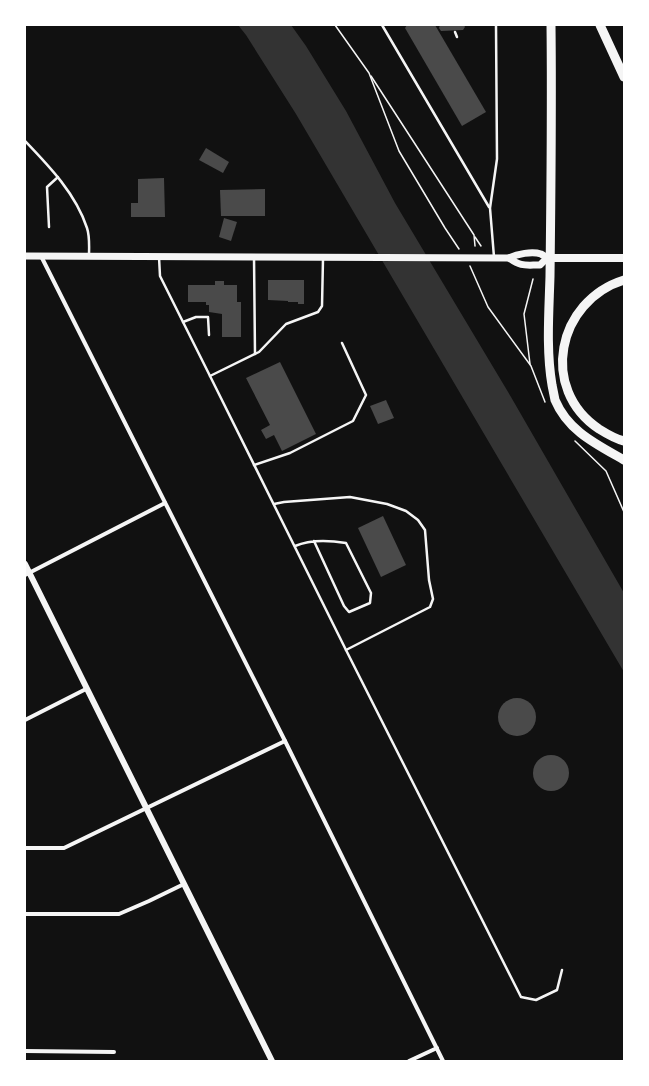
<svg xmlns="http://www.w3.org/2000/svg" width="649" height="1086" font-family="'Noto Sans',sans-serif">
  <rect width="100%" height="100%" fill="#111"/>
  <path fill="#333" d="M 238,25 L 291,25 L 306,46 L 346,111 L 395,203 L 511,397 L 624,593 L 624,672 L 296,114 L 246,35 Z"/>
  <g fill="#4a4a4a">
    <path d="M 407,25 L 435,25 L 486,112 L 462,126 L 405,28 Z"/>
    <path d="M 440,25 L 464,25 L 465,27 L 463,30 L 441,31 L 439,28 Z"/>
    <path d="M 206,148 L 229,162 L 223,173 L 199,160 Z"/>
    <path d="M 164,178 L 165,217 L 131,217 L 131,203 L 138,203 L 138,179 Z"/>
    <path d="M 265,189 L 265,216 L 221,216 L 220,190 Z"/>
    <path d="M 224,218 L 237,222 L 231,241 L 219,237 Z"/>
    <path d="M 268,280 L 304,280 L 304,304 L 298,304 L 298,302 L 288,302 L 288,301 L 268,300 Z"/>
    <path d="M 215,281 L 224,281 L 224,285 L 237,285 L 237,302 L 241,302 L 241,337 L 222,337 L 222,314 L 209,312 L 209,305 L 206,305 L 206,302 L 188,302 L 188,285 L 215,285 Z"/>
    <path d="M 280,362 L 316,434 L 282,451 L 274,435 L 266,439 L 261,430 L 270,425 L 246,378 Z"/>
    <path d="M 386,400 L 394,418 L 378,424 L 370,406 Z"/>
    <path d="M 383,516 L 406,565 L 381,577 L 358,528 Z"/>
    <circle cx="517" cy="717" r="19"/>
    <circle cx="551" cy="773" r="18"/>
  </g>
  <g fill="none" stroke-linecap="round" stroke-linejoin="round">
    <g stroke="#f5f5f5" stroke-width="1.5">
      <path d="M 335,25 L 369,73 L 399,151 L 445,228 L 459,249"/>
      <path d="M 371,76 L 474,235 L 475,246"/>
      <path d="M 475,237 L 481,246"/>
      <path d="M 470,266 L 488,307 L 531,366 L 545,402"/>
      <path d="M 530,364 L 524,314 L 533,279"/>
      <path d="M 575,441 L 606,471 L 624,512"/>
    </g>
    <g stroke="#f5f5f5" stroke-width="2.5">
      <path d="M 382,25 L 489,207"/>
      <path d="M 455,32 L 457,37"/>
      <path d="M 25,141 C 49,166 76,194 87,228 C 90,237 89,247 89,256"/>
      <path d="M 49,227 L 47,187 L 58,177"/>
      <path d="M 159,257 L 160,276 L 210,376 L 259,352 L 286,324 L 318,312 L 322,306 L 323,259"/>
      <path d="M 254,257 L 255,354"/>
      <path d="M 494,257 L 490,208 L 497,159 L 496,25"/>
      <path d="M 183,322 L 196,317 L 208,317 L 209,335"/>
      <path d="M 210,376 L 346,650 L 521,997 L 536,1000 L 557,990 L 562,970"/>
      <path d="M 254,465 L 290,453 L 353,421 L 366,395 L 342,343"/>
      <path d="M 274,504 L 284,502 L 350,497 L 387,504 L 406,511 L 418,520 L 425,530 L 429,580 L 433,599 L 430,607 L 346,650"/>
      <path d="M 295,546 C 311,539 328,540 346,543 L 371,593 L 370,603 L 349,612 L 344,606 L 314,541"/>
    </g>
    <g stroke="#f5f5f5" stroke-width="4">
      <path d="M 41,256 L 285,741 L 443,1061"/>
      <path d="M 25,575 L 165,503"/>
      <path d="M 25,720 L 86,689"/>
      <path d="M 25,848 L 64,848 L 285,741"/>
      <path d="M 25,914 L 119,914 L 149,901 L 184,884"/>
      <path d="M 25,1051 L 114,1052"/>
      <path d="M 409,1061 L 437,1048"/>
    </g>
    <path stroke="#f5f5f5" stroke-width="6" d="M 25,564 L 272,1061"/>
    <g stroke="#f5f5f5" stroke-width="7">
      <path d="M 25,256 L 509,258 C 517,254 532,251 541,254 C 545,256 546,258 550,258"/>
      <path d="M 509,258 C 521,267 525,265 540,265 L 547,258"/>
    </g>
    <path stroke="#f5f5f5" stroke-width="8" d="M 550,258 L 624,258"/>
    <g stroke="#f5f5f5" stroke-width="9">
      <path d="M 551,25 C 552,109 551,193 550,276 C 549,312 546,350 552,385 C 553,390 554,395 555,400 C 568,431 596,444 624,460"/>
      <path d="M 600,25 L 624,77"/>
      <path d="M 624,280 C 557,301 539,389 599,429 C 607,434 615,439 624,441"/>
    </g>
  </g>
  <rect width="649" height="1086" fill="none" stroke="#ffffff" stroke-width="52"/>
</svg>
